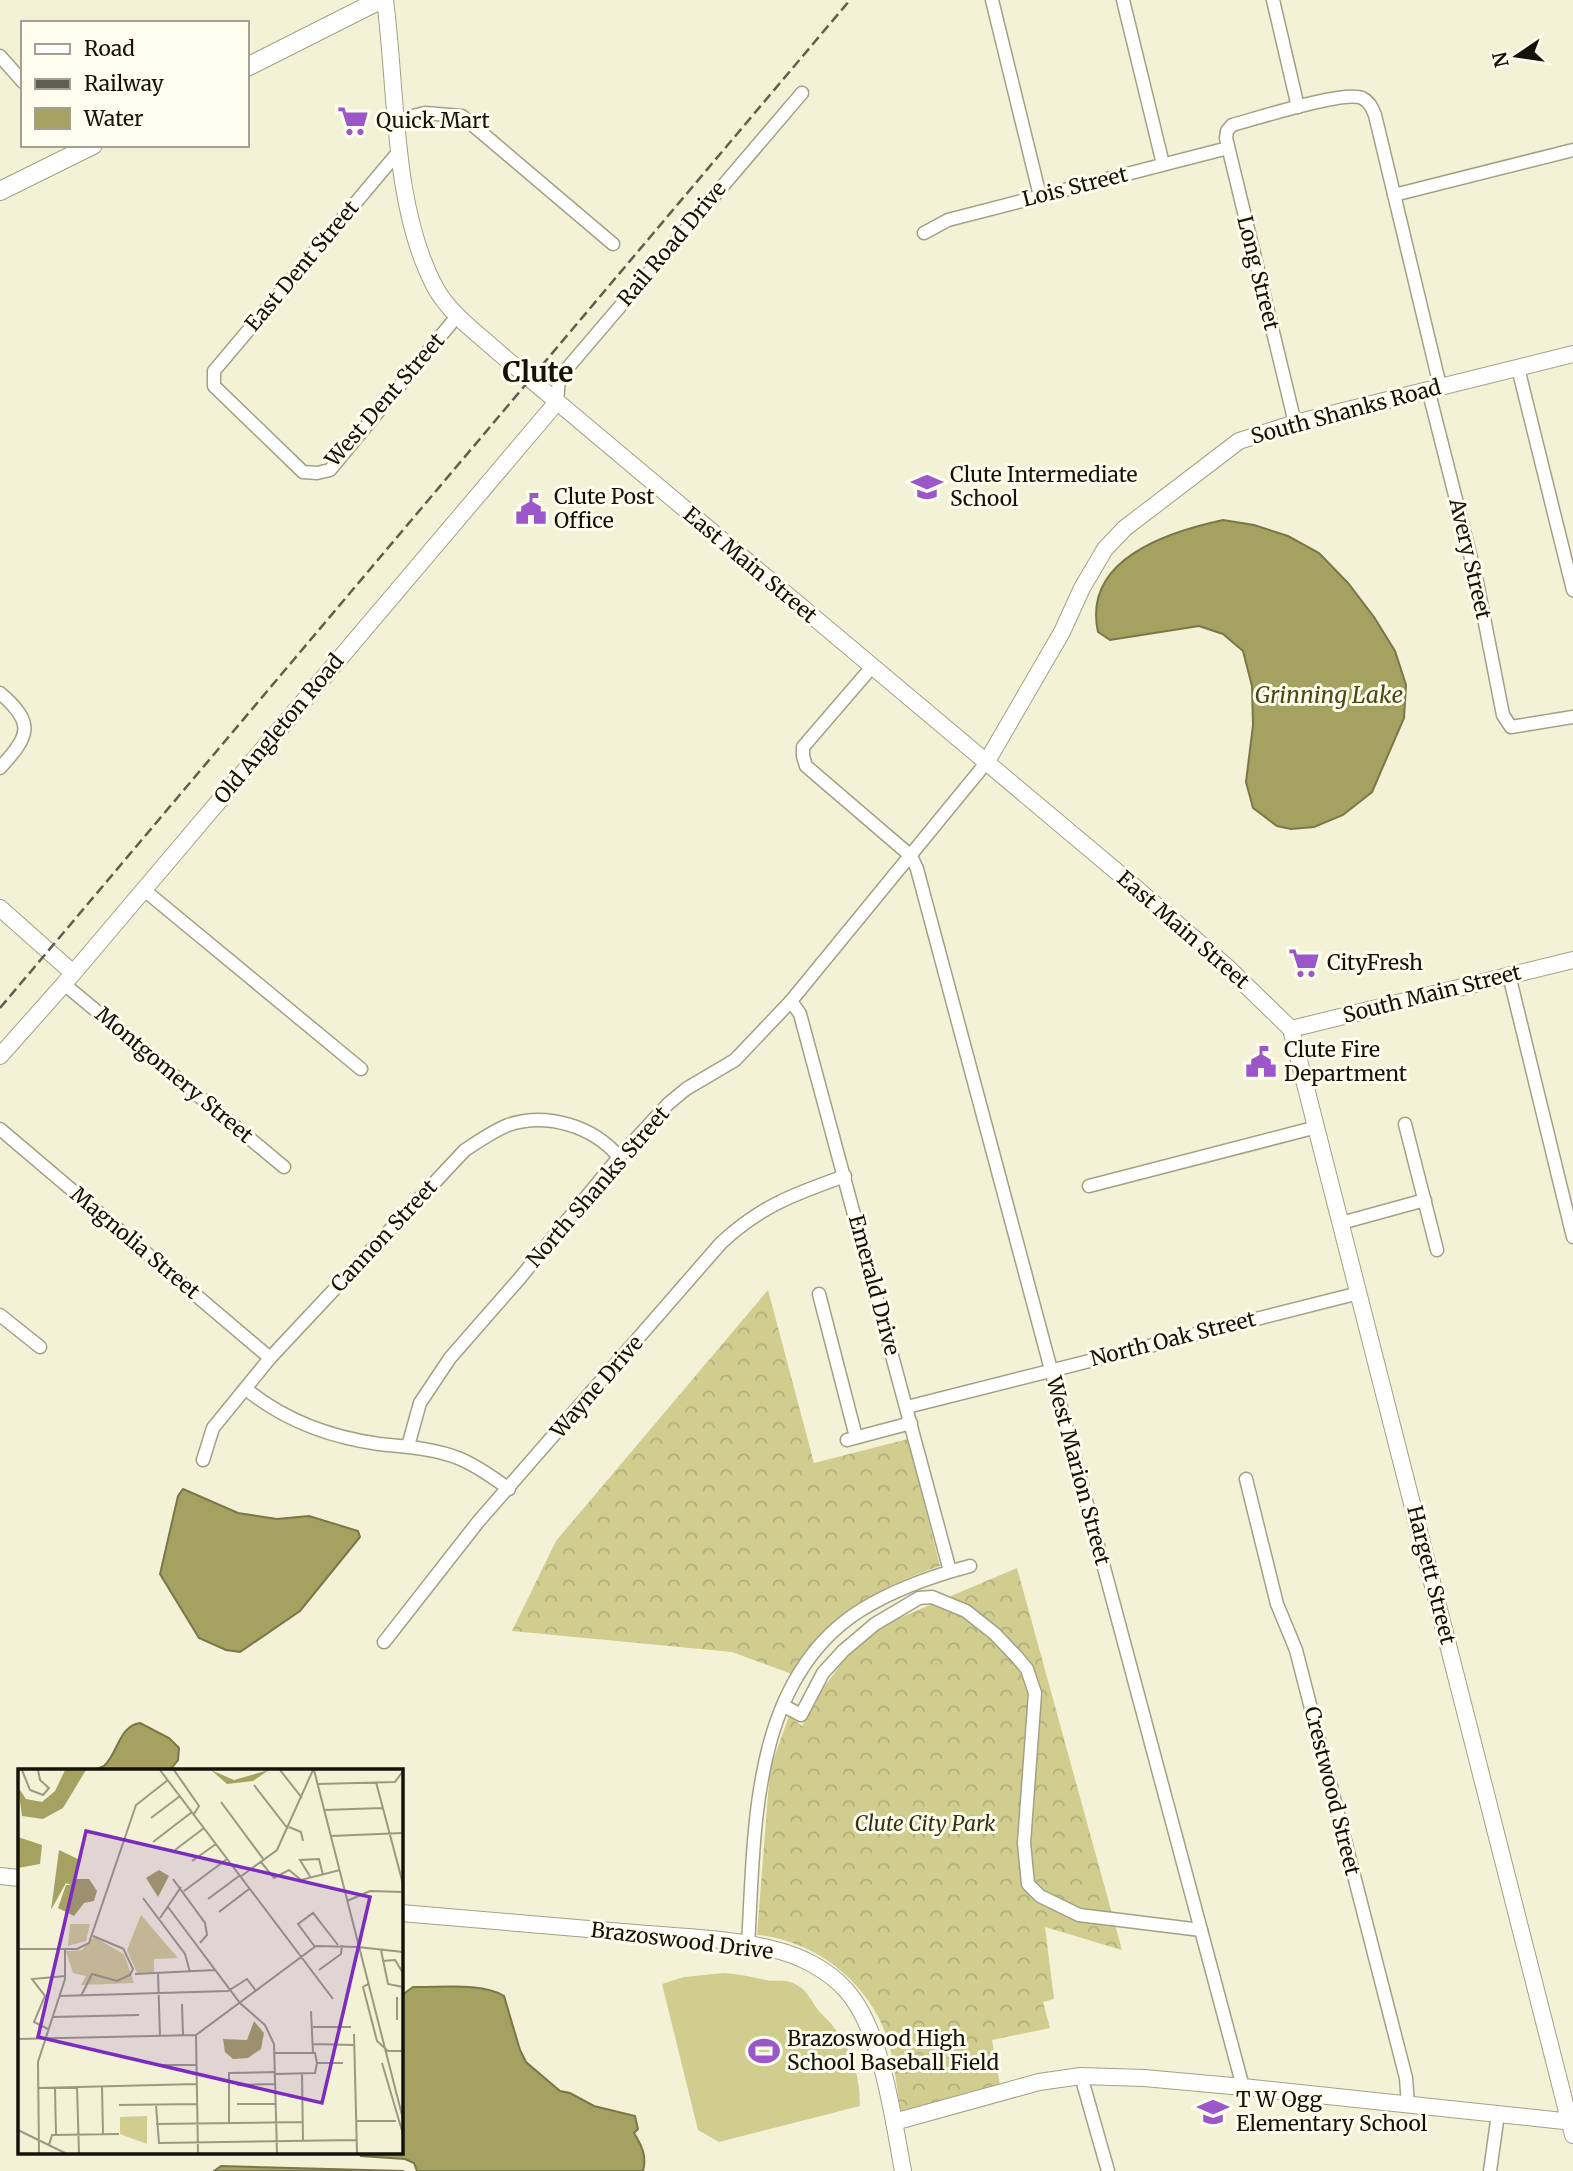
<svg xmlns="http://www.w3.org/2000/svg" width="1573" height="2171" font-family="Merriweather,serif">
  <defs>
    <pattern id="forest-crowns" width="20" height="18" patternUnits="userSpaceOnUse" patternTransform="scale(1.75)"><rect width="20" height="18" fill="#d0cd8f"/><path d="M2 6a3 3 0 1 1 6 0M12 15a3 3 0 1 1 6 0" fill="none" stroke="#b2af7a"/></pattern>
  </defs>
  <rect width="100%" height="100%" fill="#f3f2d6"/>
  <g fill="url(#forest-crowns)">
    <path d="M 768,1290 L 814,1463 L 908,1439 L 940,1566 C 870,1590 835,1612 792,1674 L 732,1652 L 512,1631 L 556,1541 Z"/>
    <path d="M 1017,1568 L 1122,1950 L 1045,1927 L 1054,1999 L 1043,2002 L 1050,2028 L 992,2040 L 1000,2085 L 901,2112 C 896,2084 894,2053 883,2027 C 861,1976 811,1940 757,1935 L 770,1769 L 789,1716 L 802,1726 L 824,1687 L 864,1633 Z"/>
  </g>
  <path fill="#d0cd8f" d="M 724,1973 C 738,1974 752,1977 766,1980 C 776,1982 784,1979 793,1983 C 807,1989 810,1999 818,2010 C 822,2015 829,2020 833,2026 C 852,2050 860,2076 860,2106 L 719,2142 L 698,2130 L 662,1984 L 684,1977 Z"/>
  <g fill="#a5a261" stroke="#797747" stroke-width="2">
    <path d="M 1223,520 L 1254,525 L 1288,536 L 1319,553 L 1348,583 L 1374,617 L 1395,651 L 1406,685 L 1404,718 L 1372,792 L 1343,815 L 1314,827 L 1291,829 L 1277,826 L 1253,808 L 1246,782 L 1253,725 L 1252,686 L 1243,651 L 1223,634 L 1199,626 L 1110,640 L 1098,632 C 1082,559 1168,532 1223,520 Z"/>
    <path d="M 183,1489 L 238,1513 L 277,1519 L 309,1516 L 358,1531 L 360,1537 L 300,1611 L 240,1652 L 226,1650 L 199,1638 L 160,1574 L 178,1496 Z"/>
    <path d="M 140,1723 L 169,1738 L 179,1748 L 178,1760 L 170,1770 L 93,1770 C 94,1770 104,1766 104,1766 C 118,1753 119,1726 140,1723 Z"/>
    <path d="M 413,1987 C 439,1988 482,1982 504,1996 L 520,2050 L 526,2062 L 560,2091 L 570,2093 L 594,2106 L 635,2116 L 638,2129 L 634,2133 C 642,2146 647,2156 643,2171 L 417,2171 L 414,2163 L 405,2159 L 361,2156 L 359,2152 L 401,2152 L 401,1996 Z"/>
    <path d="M 221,2166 L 404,2171 L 214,2171 Z"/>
  </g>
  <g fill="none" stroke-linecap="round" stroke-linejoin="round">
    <defs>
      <g id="street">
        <path d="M 992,0 L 1040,196"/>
        <path d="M 1123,0 L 1163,164"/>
        <path d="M 1273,0 L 1298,107"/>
        <path d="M 0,56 L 23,82"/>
        <path d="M 396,120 L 425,113 L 462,116 L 613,244"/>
        <path d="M 400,150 L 214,371 L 214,386 L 303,472 L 317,473 L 330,470 L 458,315"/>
        <path d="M 1394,195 L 1573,150"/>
        <path d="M 924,233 L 948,220 L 1228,148"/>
        <path d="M 1518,368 L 1573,590"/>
        <path d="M 1428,389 L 1477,582 L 1503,715 L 1511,727 L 1573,717"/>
        <path d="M 557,402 L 559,378 L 802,93"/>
        <path d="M 1295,423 L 1226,138 L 1227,131 L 1232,125 C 1255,119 1344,90 1362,98 C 1370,102 1372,108 1375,115 L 1440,386"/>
        <path d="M 871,668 L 803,747 L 803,756 L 806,766 L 911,856 L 917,869 L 1243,2087"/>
        <path d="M 0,693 C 36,724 29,736 0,768"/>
        <path d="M 143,889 L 361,1069"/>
        <path d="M 1509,975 L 1573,1237"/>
        <path d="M 64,984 L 284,1167"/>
        <path d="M 791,1001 L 800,1014 L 950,1571"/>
        <path d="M 1405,1124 L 1437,1250"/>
        <path d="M 0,1129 L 270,1358"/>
        <path d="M 1089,1186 L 1317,1127"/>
        <path d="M 1341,1223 L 1425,1200"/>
        <path d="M 819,1294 L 856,1437"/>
        <path d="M 0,1315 L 40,1347"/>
        <path d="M 246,1389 C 285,1421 329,1437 379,1444 C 405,1447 433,1448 458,1458 C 476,1465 494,1478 509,1489"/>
        <path d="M 907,1407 L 1359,1293"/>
        <path d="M 847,1440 L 911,1423"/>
        <path d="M 408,1446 L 420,1403 L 450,1358 L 520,1278 L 619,1157 L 668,1104 L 686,1089 L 735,1060 L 791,1001 L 986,763"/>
        <path d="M 203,1460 L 213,1428 L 270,1358 L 465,1150 C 479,1141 493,1131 508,1125 C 547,1112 593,1126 619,1157"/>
        <path d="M 1246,1479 L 1277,1604 L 1296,1650 L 1406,2078 L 1408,2105"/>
        <path d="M 384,1642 L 478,1522 L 721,1243 C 761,1206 794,1194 845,1176"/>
        <path d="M 784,1706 L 801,1715 L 823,1673 L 843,1651 L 875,1624 L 919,1598 L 932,1597 L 966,1611 L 995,1634 L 1016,1656 L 1027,1669 L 1035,1693 L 1024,1843 L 1028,1884 L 1040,1896 L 1079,1915 L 1201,1930"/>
        <path d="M 748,1945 C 755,1830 750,1680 861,1610 C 895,1589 932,1576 970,1566"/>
        <path d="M 1081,2076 L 1108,2171"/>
        <path d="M 1490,2171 L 1498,2114"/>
      </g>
      <g id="secondary">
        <path d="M 385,0 C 397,90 392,206 435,287 C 449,313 477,333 498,352 L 1122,876 L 1226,966 L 1291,1029"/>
        <path d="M 986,763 L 1062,632 L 1082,588 L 1105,549 L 1125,528 L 1239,441 L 1295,423 L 1573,354"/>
        <path d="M 0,908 L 73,973"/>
        <path d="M 1291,1029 L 1573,2135"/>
        <path d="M 1291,1029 L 1573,960"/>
        <path d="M 0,1056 L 64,984 L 557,402"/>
        <path d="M 0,1876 L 19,1878"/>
        <path d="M 401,1913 C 479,1920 557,1926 635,1933 C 680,1937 728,1938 772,1949 C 799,1955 827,1969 846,1990 C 882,2030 893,2118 903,2171"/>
        <path d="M 894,2122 L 1039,2082 L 1081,2076 L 1144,2078 L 1243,2087 L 1573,2122"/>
      </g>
      <g id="primary">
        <path d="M 247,67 L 380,0"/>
        <path d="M 0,191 L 93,145"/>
      </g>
    </defs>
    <use href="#street" stroke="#a2a186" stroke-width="15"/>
    <use href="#secondary" stroke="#a2a186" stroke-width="18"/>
    <use href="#primary" stroke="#a2a186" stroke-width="20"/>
    <use href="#street" stroke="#fff" stroke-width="12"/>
    <use href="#secondary" stroke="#fff" stroke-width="16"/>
    <use href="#primary" stroke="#fff" stroke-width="18"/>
    <path stroke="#5f5f4f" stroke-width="2.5" stroke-dasharray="10 5" stroke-linecap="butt" d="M 0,1008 L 850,0"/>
  </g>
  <defs>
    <symbol id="supermarket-bare" viewBox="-9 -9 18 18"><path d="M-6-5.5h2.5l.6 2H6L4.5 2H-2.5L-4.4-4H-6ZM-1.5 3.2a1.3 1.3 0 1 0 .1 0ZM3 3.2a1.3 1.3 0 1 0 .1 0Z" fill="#9b56ca" stroke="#fffeee" stroke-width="2.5" paint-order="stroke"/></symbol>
    <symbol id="school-bare" viewBox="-9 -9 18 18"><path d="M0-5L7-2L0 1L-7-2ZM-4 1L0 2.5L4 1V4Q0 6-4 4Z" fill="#9b56ca" stroke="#fffeee" stroke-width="2.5" paint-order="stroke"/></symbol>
    <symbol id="civic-bare" viewBox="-9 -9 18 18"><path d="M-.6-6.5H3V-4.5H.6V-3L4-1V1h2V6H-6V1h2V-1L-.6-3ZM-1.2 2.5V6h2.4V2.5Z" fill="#9b56ca" stroke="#fffeee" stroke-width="2.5" paint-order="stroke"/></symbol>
    <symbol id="stadium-bare" viewBox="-9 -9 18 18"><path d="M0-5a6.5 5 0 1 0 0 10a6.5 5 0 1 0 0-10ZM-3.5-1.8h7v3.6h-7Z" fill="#9b56ca" stroke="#fffeee" stroke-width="2.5" paint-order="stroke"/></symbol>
  </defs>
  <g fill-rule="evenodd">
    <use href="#supermarket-bare" x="331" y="99" width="44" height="44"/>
    <use href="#school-bare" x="905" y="465" width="44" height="44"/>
    <use href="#civic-bare" x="509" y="487" width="44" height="44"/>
    <use href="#supermarket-bare" x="1282" y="941" width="44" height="44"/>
    <use href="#civic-bare" x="1239" y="1040" width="44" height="44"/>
    <use href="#stadium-bare" x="742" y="2029" width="44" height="44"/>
    <use href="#school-bare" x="1191" y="2090" width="44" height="44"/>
  </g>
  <g text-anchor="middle" stroke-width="6" stroke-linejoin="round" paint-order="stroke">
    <g font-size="21" fill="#131309" stroke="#fffeee" text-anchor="start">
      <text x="376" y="128">Quick Mart</text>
      <text x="950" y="482">Clute Intermediate<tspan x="950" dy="24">School</tspan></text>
      <text x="554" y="504">Clute Post<tspan x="554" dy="24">Office</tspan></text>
      <text x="1327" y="970">CityFresh</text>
      <text x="1284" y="1057">Clute Fire<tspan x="1284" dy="24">Department</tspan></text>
      <text x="787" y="2046">Brazoswood High<tspan x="787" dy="24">School Baseball Field</tspan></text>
      <text x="1236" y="2107">T W Ogg<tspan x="1236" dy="24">Elementary School</tspan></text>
    </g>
    <g font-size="21" fill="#131309" stroke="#fffeee">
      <text transform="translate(1075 187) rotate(-14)" y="7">Lois Street</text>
      <text transform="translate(672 244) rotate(-50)" y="7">Rail Road Drive</text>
      <text transform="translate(302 266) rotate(-50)" y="7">East Dent Street</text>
      <text transform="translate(1258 273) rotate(76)" y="7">Long Street</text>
      <text transform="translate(385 400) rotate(-49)" y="7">West Dent Street</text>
      <text transform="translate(1346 412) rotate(-15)" y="7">South Shanks Road</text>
      <text transform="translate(1470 559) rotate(77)" y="7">Avery Street</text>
      <text transform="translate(750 565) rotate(40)" y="7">East Main Street</text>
      <text transform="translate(279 729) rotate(-50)" y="7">Old Angleton Road</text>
      <text transform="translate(1183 930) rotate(41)" y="7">East Main Street</text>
      <text transform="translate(1432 994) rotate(-14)" y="7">South Main Street</text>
      <text transform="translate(174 1075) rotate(40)" y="7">Montgomery Street</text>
      <text transform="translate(598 1187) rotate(-49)" y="7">North Shanks Street</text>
      <text transform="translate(384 1236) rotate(-47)" y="7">Cannon Street</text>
      <text transform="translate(135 1243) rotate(40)" y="7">Magnolia Street</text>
      <text transform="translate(874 1285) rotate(75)" y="7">Emerald Drive</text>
      <text transform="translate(1173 1339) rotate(-14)" y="7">North Oak Street</text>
      <text transform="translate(597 1387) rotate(-49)" y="7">Wayne Drive</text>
      <text transform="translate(1078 1471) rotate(75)" y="7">West Marion Street</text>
      <text transform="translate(1431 1575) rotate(76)" y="7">Hargett Street</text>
      <text transform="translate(1332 1791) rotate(76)" y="7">Crestwood Street</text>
      <text transform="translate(682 1941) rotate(7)" y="7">Brazoswood Drive</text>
    </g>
    <g font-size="21" font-style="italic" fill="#333113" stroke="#fffeee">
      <text x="925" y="1831">Clute City Park</text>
    </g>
    <g font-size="23" font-style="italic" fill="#4a4714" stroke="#fffeee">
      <text x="1329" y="703">Grinning Lake</text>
    </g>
    <g font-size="28" font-weight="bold" fill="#131309" stroke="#fffeee">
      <text x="538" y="382">Clute</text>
    </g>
  </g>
  <g transform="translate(18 1769)">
    <rect width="385" height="385" fill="#f3f2d6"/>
    <path d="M 123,146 L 160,189 L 136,190 L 136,203 L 119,204 L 109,181 ZM 76,168 L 106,185 L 116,214 L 63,216 L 68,207 L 55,204 L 48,182 L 64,181 Z" fill="#d0cd8f"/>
    <path d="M 129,347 L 129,375 L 102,365 L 102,348 Z" fill="#d0cd8f"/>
    <path d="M 52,155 L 72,155 L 68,172 L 50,177 Z" fill="#d0cd8f"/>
    <path d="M 47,1 L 68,1 L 45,39 L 25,50 L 4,47 L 0,18 L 8,30 L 24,33 L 37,22 ZM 193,1 L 216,11 L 251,1 L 235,12 L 209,15 ZM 0,68 L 24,76 L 22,95 L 0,99 ZM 41,81 L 62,91 L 55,117 L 59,110 L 71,110 L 79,122 L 76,132 L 66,134 L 56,147 L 40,139 L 48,116 L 53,116 L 48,114 L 33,141 ZM 141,101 L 151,107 L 140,128 L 128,109 ZM 236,252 L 246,264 L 243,280 L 230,289 L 215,290 L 207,283 L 205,270 L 229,271 Z" fill="#a5a261"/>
    <path fill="none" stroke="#999984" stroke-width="2" d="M 4,1 L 12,21 L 25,26 L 31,19 L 22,11 L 20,1M 142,1 L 315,230M 156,1 L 181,37 L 176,45M 262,1 L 284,29M 296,1 L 385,350M 358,13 L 385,115M 300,15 L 377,13 L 385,2M 236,16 L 270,60M 203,33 L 246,91M 306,41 L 365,39M 133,49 L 162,27M 271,58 L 283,63 L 285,72M 313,67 L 385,64M 135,73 L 174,43M 157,81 L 186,59M 174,92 L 198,75M 243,93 L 256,109 L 271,101 L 283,111 L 322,101M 222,108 L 259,81 L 295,1M 293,109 L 282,91 L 301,90 L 305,106M 155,110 L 187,154 L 189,166 L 182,174M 166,122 L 209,90M 125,129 L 167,185 L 172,203M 190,130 L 221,107M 329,132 L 352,122 L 385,123M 150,138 L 222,234 L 247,256 L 256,275 L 259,384M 201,143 L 231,120M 142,149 L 163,118M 75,167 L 106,180M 297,178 L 280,155 L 295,144 L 320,176M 340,178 L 385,183M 0,180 L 59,180 L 71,174 L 118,36 L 150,11M 363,181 L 370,215 L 385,218M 364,192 L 377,191 L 385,204M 301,201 L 323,185 L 324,176M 140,204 L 142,267M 117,205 L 197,201M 350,215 L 345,218 L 359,272 L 370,282 L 385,282M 41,227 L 210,222 L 229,210 L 238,222M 63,227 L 74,205 L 99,212 L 112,206 L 115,200 L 105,179M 379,228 L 379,251M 164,235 L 165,266M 293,242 L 295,284M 34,248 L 121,246M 295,258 L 333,258M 30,260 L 16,253 L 27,227 L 14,210 L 48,207M 336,265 L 339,384M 0,270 L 178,266M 295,275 L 336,276M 257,284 L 297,284 L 299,294 L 297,304 L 258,305M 299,294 L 325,294M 364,294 L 385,365M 141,296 L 179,296M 284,304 L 285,373M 219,316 L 258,315M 59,318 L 61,384M 84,318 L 85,365M 20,319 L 179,315M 37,319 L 38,366M 219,335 L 258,335M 101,336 L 179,335M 138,336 L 141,374 L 338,371M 338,352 L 378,352M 211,354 L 211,304 L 258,303M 138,355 L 285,353M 0,361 L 47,384M 31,376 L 34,366 L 101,365M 21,384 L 20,293 L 47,210 L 47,181M 180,384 L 178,266 L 298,177 L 340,178"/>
    <path fill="#7b2cbf" fill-opacity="0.15" stroke="#7b2cbf" stroke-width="3.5" d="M 68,62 L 352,128 L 304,334 L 20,268 Z"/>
    <rect width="385" height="385" fill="none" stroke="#131309" stroke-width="3.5"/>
  </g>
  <rect x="21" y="21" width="228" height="126" fill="#fffeee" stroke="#a1a092" stroke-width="2"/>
  <rect x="35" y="44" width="35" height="10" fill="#ffffff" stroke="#a1a092" stroke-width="2"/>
  <text x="84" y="56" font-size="21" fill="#131309">Road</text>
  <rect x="35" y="79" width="35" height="10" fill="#5f5f4f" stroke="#a1a092" stroke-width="2"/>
  <text x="84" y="91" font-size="21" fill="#131309">Railway</text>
  <rect x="35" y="108" width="35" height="21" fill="#a5a261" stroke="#a1a092" stroke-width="2"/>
  <text x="84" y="126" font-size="21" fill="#131309">Water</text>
  <g transform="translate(1517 56) rotate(257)" stroke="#fffeee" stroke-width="5" paint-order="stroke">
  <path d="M0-5L12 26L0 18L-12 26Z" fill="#131309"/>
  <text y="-10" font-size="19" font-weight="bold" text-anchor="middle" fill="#131309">N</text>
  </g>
</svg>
